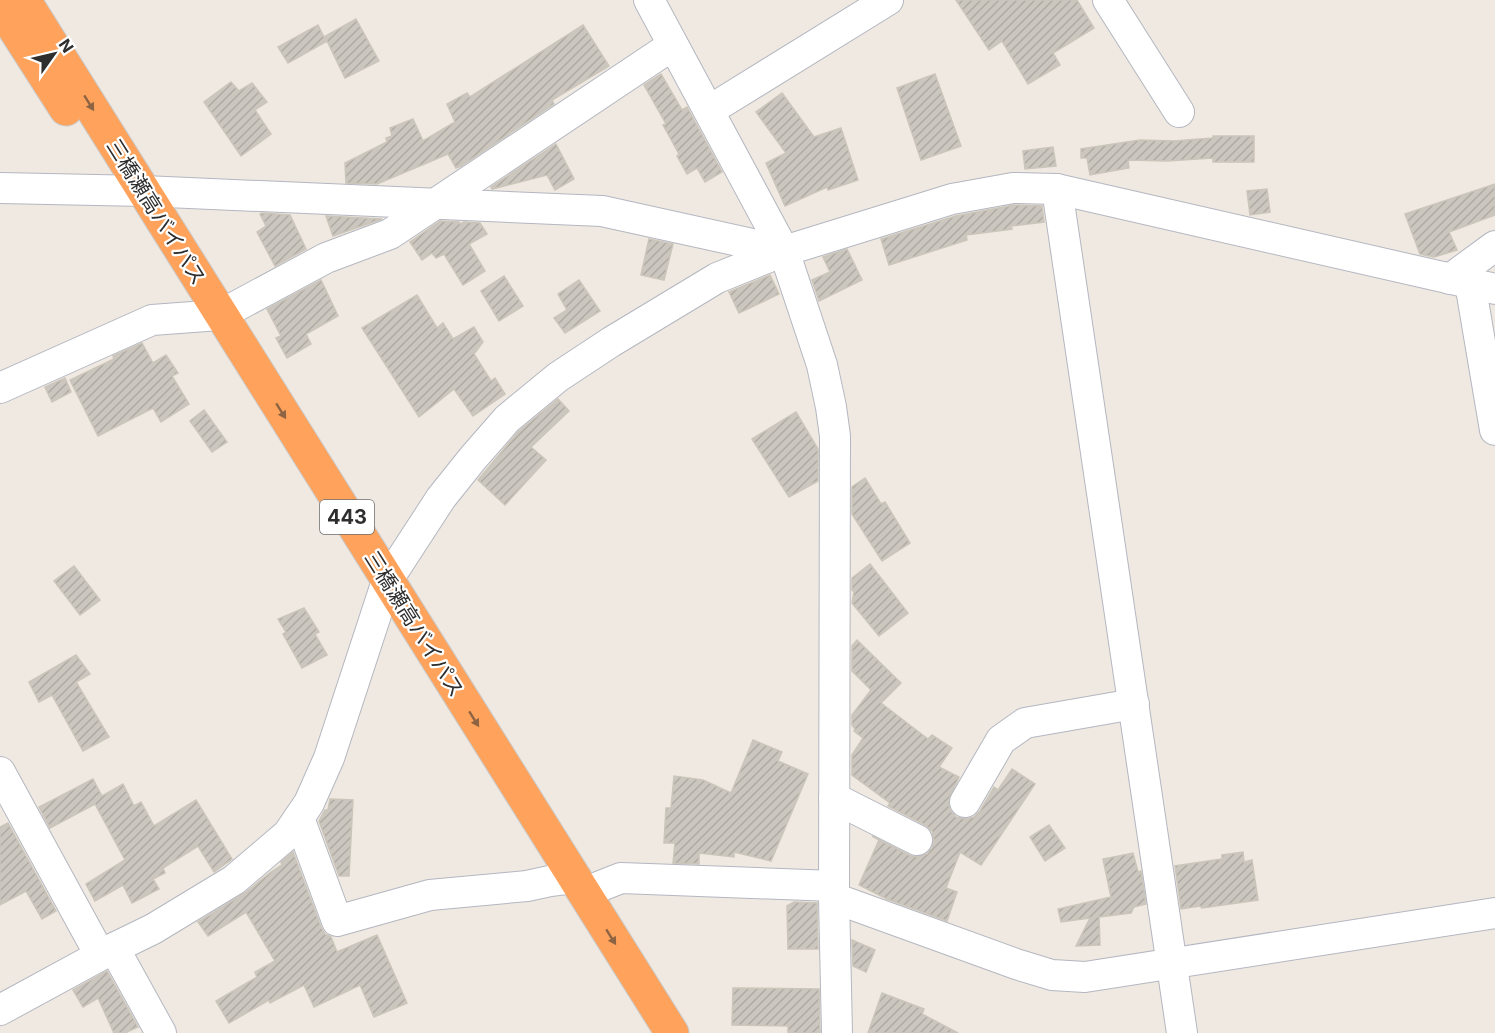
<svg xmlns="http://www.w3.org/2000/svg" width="1495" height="1033" font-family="Inter,'Noto Sans JP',sans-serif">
  <defs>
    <pattern id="building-hatch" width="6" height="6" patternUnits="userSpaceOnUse" patternTransform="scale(1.5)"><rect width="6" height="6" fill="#cbc7bf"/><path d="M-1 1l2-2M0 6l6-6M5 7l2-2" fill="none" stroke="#afaba4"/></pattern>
  </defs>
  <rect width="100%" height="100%" fill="#efe9e1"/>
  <g fill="url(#building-hatch)" stroke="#cbc5ba" stroke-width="1.5">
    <path d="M 956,0 L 1077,0 L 1094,28 L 1053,53 L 1060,65 L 1028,84 L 1002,41 L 989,50 Z"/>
    <path d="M 356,19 L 379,61 L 345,78 L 327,41 L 288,63 L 278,47 L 318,25 L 324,37 Z"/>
    <path d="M 583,25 L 609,66 L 552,100 L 554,104 L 461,166 L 456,168 L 448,154 L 377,184 L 346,183 L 345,163 L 387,142 L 386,138 L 392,136 L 390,128 L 413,119 L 423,141 L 455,122 L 447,104 L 467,93 L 470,97 Z"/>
    <path d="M 661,74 L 682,110 L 687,107 L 722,172 L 705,182 L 697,168 L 687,174 L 677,156 L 679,154 L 663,125 L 666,124 L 644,85 Z"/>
    <path d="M 935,74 L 961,146 L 921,160 L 897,88 Z"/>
    <path d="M 231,82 L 239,91 L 252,83 L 267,102 L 255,110 L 271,134 L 241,156 L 204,102 Z"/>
    <path d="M 782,93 L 814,137 L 841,128 L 858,180 L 828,190 L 827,187 L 785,206 L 766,163 L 786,153 L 756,112 Z"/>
    <path d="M 1213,136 L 1254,136 L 1254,162 L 1213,162 L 1213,158 L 1167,161 L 1128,160 L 1129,168 L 1090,175 L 1087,158 L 1081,158 L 1081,149 L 1140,140 L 1174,141 L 1213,138 Z"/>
    <path d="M 556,144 L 574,179 L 555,190 L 547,175 L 492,189 L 491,187 Z"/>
    <path d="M 1053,147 L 1056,166 L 1025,169 L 1023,151 Z"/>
    <path d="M 1495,184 L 1495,215 L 1449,232 L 1457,250 L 1434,257 L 1420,254 L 1405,214 Z"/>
    <path d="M 1267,189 L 1270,212 L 1250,215 L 1247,191 Z"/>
    <path d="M 1014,205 L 1042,206 L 1044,222 L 1011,226 L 1012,229 L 966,235 L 967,240 L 889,265 L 881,239 L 956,216 Z"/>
    <path d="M 262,213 L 290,215 L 306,249 L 275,266 L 257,232 L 266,226 L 260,214 Z"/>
    <path d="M 326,216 L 382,219 L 333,236 Z"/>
    <path d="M 440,221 L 459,222 L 460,224 L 464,222 L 480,223 L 487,234 L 469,244 L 485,271 L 463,285 L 444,254 L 436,258 L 432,253 L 422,260 L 410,242 Z"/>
    <path d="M 649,239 L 673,244 L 664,280 L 641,275 Z"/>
    <path d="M 847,249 L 862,280 L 819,301 L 812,280 L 830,272 L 823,257 Z"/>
    <path d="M 770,275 L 779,294 L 739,313 L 729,292 Z"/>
    <path d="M 504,276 L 523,306 L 499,321 L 481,291 Z"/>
    <path d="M 321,280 L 338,316 L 306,334 L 311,344 L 287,358 L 276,338 L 281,336 L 267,309 Z"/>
    <path d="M 579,280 L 600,311 L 565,333 L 554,318 L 567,310 L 558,294 Z"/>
    <path d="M 417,295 L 437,328 L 443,323 L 453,339 L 474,327 L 483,342 L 474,354 L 491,381 L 495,378 L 505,394 L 473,416 L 454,389 L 419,417 L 362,328 Z"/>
    <path d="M 142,343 L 153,363 L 166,355 L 178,373 L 172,376 L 189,404 L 161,422 L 153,408 L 98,436 L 70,380 L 114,359 L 113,356 Z"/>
    <path d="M 65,378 L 71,392 L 52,402 L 45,387 Z"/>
    <path d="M 558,399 L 569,411 L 531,447 L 546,460 L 505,505 L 478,480 L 519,431 Z"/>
    <path d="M 204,410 L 227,442 L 212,452 L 190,421 Z"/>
    <path d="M 796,412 L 818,449 L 818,481 L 789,497 L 752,439 Z"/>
    <path d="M 865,478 L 881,504 L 885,502 L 910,543 L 882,561 L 852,514 L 852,487 Z"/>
    <path d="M 870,564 L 908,613 L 879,636 L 852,603 L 854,592 L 852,590 L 852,578 Z"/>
    <path d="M 74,566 L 100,600 L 80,615 L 54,581 Z"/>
    <path d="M 304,608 L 319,632 L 315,634 L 327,655 L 302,668 L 283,634 L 286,632 L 278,619 Z"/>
    <path d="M 857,640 L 901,683 L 881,703 L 928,739 L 932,735 L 952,748 L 939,767 L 959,777 L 948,801 L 950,810 L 956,817 L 966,819 L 974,817 L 980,811 L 994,787 L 998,790 L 1012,769 L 1035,784 L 981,865 L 960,852 L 946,888 L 957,892 L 947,921 L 887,899 L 859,885 L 879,840 L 872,836 L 909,855 L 917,857 L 927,854 L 932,848 L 934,840 L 932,831 L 925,825 L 888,806 L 890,803 L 852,775 L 852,755 L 863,738 L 854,731 L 855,729 L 852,725 L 852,715 L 871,690 L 852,671 L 852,646 Z"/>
    <path d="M 76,655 L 90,674 L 76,682 L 109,737 L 83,751 L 52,695 L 39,702 L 29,682 Z"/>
    <path d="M 753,740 L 782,752 L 778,761 L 808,774 L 771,861 L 734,852 L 734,857 L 699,853 L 699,864 L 673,863 L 675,843 L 664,843 L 666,808 L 671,808 L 674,776 L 703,780 L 731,793 Z"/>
    <path d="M 93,779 L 102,796 L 123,784 L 134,806 L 141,802 L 154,826 L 196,800 L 232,859 L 214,872 L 198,846 L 163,868 L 165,873 L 153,879 L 159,889 L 132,903 L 123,885 L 95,901 L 86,884 L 125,860 L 95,804 L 50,828 L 39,807 Z"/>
    <path d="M 330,799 L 353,800 L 349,876 L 339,876 L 319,821 L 325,810 L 328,810 Z"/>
    <path d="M 8,823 L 56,911 L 42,919 L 26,891 L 0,905 L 0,827 Z"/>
    <path d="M 1049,825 L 1065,848 L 1045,861 L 1030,837 Z"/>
    <path d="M 293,852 L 321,927 L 325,934 L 331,937 L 337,952 L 377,935 L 407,1003 L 374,1017 L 360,985 L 314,1007 L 304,985 L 270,1003 L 269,1000 L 229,1023 L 216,1001 L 257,977 L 255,972 L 275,961 L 246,912 L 208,936 L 198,922 L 245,893 L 271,872 L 282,865 L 281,862 Z"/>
    <path d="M 1243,852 L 1244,862 L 1252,860 L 1258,900 L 1202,908 L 1200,906 L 1181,909 L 1175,866 L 1222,859 L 1222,855 Z"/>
    <path d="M 1133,853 L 1138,872 L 1141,871 L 1146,904 L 1134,907 L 1131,913 L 1099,917 L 1100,945 L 1076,946 L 1090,918 L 1061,922 L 1058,909 L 1111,897 L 1103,859 Z"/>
    <path d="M 794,902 L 817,903 L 818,949 L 788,949 L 787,906 Z"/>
    <path d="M 852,940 L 875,950 L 866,972 L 853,966 Z"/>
    <path d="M 107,971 L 138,1027 L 125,1033 L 114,1033 L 98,998 L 83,1007 L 73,990 Z"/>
    <path d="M 733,988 L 819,989 L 820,1033 L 788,1033 L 788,1026 L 732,1025 Z"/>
    <path d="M 882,993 L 924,1009 L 922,1014 L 958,1033 L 868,1033 Z"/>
  </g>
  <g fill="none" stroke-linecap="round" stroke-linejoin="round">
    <defs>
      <g id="minor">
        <path d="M 649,0 L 784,251 L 822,365 L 831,407 L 835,436 L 834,898 L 837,1033"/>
        <path d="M 1108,0 L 1179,112"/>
        <path d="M 710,110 L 888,0"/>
        <path d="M 0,188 L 144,191 L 602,211 L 784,251"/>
        <path d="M 1057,189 L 1182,1033"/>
        <path d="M 1450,279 L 1495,246"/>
        <path d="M 1470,283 L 1495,430"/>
        <path d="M 0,388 L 152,320 L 220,315 L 326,258 L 390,234 L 673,45"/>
        <path d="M 0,772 L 100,955"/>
        <path d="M 834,798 L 917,840"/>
        <path d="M 965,802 L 1001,740 L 1025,723 L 1134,704"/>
        <path d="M 299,818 L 337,921 L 430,895 L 527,886 L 550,881 L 574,878"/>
        <path d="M 583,893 L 621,878 L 834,886"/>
        <path d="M 834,898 L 1016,964 L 1052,975 L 1085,977 L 1495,913"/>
        <path d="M 114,948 L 161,1033"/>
        <path d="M 0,1010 L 114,948 L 153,929 L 234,880 L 288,834 L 309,803 L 329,758 L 387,581 L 441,498 L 473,458 L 507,419 L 558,377 L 611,342 L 717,278 L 784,251 L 952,199 L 1013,188 L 1057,189 L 1495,289"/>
      </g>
      <g id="highway">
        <path d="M 24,0 L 672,1033"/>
        <path d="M 0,6 L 66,109"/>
      </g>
    </defs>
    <use href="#minor" stroke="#b4b7c1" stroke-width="32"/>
    <use href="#highway" stroke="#c9c9c9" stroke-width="35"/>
    <use href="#minor" stroke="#fff" stroke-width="30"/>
    <use href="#highway" stroke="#ffa35c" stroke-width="33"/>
  </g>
  <defs><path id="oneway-solid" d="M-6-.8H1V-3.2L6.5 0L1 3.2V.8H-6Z" transform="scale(1.5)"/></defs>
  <g fill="#8c6343">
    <use href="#oneway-solid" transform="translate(89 103) rotate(58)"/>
    <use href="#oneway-solid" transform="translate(281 411) rotate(58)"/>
    <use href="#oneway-solid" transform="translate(474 719) rotate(58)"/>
    <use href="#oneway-solid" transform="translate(611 937) rotate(58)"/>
  </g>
  <g text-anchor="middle" stroke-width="4.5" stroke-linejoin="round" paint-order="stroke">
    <rect fill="#fff" stroke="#6d6d6d" stroke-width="1.5" x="320" y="500" width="54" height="34" rx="4.5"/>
    <g font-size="20" font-weight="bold" fill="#2e2e2e">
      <text x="347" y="524">443</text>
    </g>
    <g font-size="21" fill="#2e2e2e" stroke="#fff">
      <text transform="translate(156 212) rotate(58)" y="7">三橋瀬高バイパス</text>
      <text transform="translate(414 624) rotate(58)" y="7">三橋瀬高バイパス</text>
    </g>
  </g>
  <g transform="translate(54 54) rotate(56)" stroke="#ffffff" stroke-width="4.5" paint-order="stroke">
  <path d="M0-4.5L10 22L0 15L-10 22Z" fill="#2e2e2e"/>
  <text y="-9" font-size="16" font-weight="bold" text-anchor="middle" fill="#2e2e2e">N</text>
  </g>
</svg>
